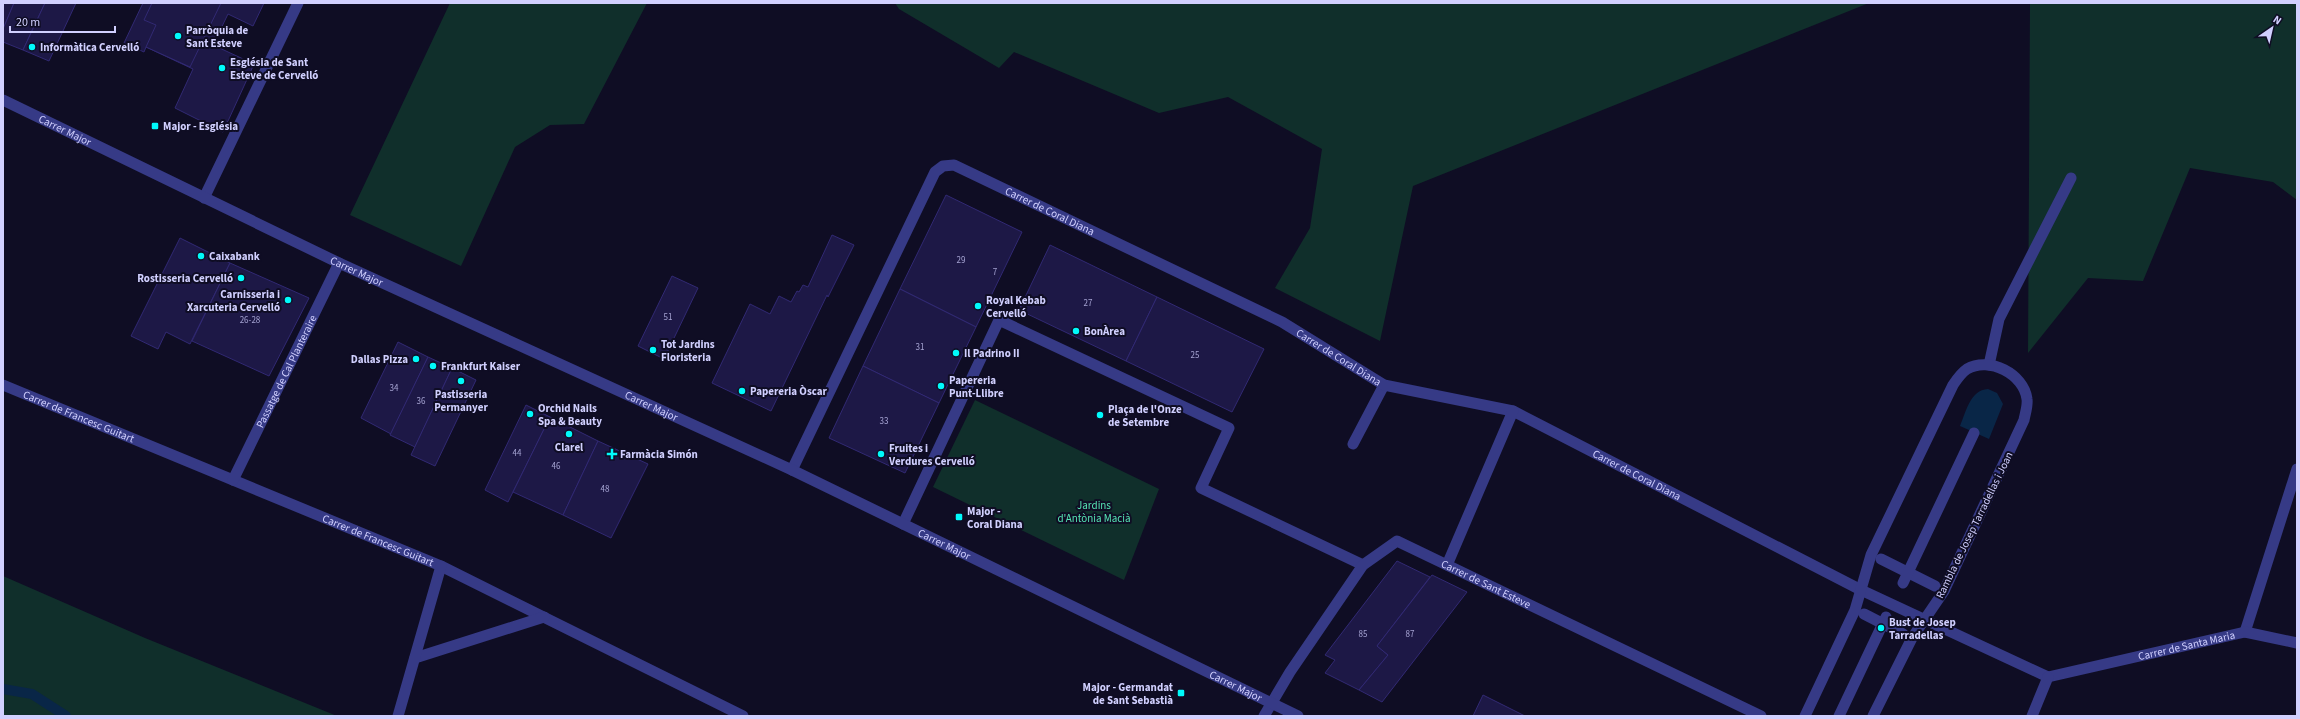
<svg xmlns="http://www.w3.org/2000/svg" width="2300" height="719" font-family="'Source Sans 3',sans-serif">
  <rect width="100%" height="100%" fill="#0f0d24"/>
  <g fill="#102f2b">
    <path d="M 450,3 L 647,3 L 584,124 L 550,125 L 515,147 L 461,266 L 350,215 Z"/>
    <path d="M 895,3 L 1869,3 L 1413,186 L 1380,341 L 1275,288 L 1310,228 L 1322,149 L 1228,97 L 1159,113 L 1014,52 L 999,68 L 899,9 Z"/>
    <path d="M 2030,3 L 2297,3 L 2297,200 L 2273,182 L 2190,168 L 2143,281 L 2088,278 L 2028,353 Z"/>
    <path d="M 975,400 L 1159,489 L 1124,580 L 933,487 Z"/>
    <path d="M 3,576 L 145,638 L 337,716 L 3,716 Z"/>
  </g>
  <path fill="#092647" d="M 1988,389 L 1997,393 L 2003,404 L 1989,439 L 1960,426 C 1966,412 1970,390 1988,389 Z"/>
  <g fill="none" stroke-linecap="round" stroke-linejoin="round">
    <path stroke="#092647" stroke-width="10" d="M 3,689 L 32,694 L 66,716"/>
  </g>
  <g fill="#1d1846" stroke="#312973">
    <path d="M 3,3 L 14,3 L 3,29 Z"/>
    <path d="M 14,3 L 45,3 L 23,50 L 3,42 L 3,29 Z"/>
    <path d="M 45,3 L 76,3 L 49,61 L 23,50 Z"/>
    <path d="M 143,3 L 264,3 L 253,26 L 228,14 L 213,45 L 254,64 L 223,132 L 175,108 L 193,69 L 146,47 L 144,52 L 124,43 Z"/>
    <path d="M 152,3 L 221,3 L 190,67 L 146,47 L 156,25 L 144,20 Z"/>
    <path d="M 946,195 L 1022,232 L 976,327 L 900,289 Z"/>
    <path d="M 832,235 L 854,245 L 828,297 L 827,295 L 771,411 L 712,383 L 750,304 L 770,314 L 779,296 L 791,302 L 797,291 L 799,292 L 803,285 L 808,287 Z"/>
    <path d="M 180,238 L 230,263 L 190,344 L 166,332 L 158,349 L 131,336 Z"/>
    <path d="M 1050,245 L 1157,297 L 1126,361 L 1019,310 Z"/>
    <path d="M 230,263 L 309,298 L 269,376 L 192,341 Z"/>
    <path d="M 672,276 L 698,288 L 664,359 L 638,346 Z"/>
    <path d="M 900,289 L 976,327 L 939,403 L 863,366 Z"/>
    <path d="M 1157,297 L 1264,349 L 1232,412 L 1126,361 Z"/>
    <path d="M 398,342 L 428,357 L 391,434 L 361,418 Z"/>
    <path d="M 428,357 L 452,368 L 415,447 L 390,435 Z"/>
    <path d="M 863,366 L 939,403 L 905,473 L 829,438 Z"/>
    <path d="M 452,368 L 476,380 L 435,466 L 411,455 Z"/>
    <path d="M 526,405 L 550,417 L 508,502 L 485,490 Z"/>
    <path d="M 550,417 L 598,441 L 563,515 L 513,492 Z"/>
    <path d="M 598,441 L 648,464 L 611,538 L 563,515 Z"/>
    <path d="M 1397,561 L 1430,577 L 1377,646 L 1388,655 L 1359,690 L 1325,673 L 1335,660 L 1325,655 Z"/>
    <path d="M 1432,575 L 1467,592 L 1382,702 L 1359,690 L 1388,655 L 1377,646 Z"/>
    <path d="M 1483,695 L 1525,716 L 1473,716 Z"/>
  </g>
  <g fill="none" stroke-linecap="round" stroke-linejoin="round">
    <g stroke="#363a86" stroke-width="11">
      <path d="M 903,524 L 999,320 L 1229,428 L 1201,488 L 1363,565"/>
      <path d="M 1881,559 L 1935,586"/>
      <path d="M 1903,583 L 1974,433"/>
      <path d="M 1864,614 L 1903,634"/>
      <path d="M 1839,716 L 1886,617"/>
    </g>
    <g stroke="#363a86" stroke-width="11">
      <path d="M 204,198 L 298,3"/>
      <path d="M 1989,365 L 1999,319 L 2071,178"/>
      <path id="s1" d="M 3,385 L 441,566 L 743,716"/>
      <path d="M 1353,444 L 1384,385"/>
      <path id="s2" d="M 792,470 L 935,172 L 943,166 L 954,165 L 1282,322 L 1384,385 L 1513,411 L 1861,590 L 2048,677"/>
      <path id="s3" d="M 233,480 L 339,263"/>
      <path d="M 1447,565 L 1513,411"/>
      <path d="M 2245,632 L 2297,469"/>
      <path d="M 415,658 L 544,617"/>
      <path id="s4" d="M 2048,677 L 2245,632 L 2297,643"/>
      <path d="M 398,716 L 441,566"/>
      <path id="s5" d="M 1264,716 L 1290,672 L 1363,565 L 1397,541 L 1761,716"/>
      <path d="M 1805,716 L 1855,610 L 1871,555 L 1953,385 C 1957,379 1961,373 1967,369 C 1989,356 2024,374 2027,399 C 2028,406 2025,414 2024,420 L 1944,591 L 1912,638 L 1873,716"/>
      <path d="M 2032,716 L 2048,677"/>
    </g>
    <path stroke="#363a86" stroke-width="11" id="s6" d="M 3,100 L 339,263 L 792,470 L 1298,716"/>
  </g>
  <g fill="#00fafb" stroke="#0f0d24" stroke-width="1.5">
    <circle cx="178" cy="36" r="4"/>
    <circle cx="32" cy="47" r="4"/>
    <circle cx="222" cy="68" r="4"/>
    <rect x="151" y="122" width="8" height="8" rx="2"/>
    <circle cx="201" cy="256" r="4"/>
    <circle cx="241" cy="278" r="4"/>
    <circle cx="288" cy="300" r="4"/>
    <circle cx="978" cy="306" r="4"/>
    <circle cx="1076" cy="331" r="4"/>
    <circle cx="653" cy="350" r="4"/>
    <circle cx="956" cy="353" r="4"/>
    <circle cx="416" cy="359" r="4"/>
    <circle cx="433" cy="366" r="4"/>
    <circle cx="461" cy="381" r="4"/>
    <circle cx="941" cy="386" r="4"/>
    <circle cx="742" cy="391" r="4"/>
    <circle cx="530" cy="414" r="4"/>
    <circle cx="1100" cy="415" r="4"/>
    <circle cx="569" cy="434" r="4"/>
    <path d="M610 448h4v4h4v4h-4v4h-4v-4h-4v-4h4z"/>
    <circle cx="881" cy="454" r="4"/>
    <rect x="955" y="513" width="8" height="8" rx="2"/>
    <circle cx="1881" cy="628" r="4"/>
    <rect x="1177" y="689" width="8" height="8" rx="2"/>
  </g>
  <g text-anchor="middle" stroke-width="4" stroke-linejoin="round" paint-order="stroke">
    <g font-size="9" fill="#a4a2d1">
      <text x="961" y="263">29</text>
      <text x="995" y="275">7</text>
      <text x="1088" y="306">27</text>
      <text x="668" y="320">51</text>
      <text x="250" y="323">26-28</text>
      <text x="920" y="350">31</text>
      <text x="1195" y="358">25</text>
      <text x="394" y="391">34</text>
      <text x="421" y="404">36</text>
      <text x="884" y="424">33</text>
      <text x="517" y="456">44</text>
      <text x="556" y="469">46</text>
      <text x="605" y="492">48</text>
      <text x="1363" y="637">85</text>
      <text x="1410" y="637">87</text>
    </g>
    <g font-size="11" font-weight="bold" fill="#d1d0ff" stroke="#0f0d24" text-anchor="start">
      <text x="186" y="34">Parròquia de<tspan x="186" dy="13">Sant Esteve</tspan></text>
      <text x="40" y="51">Informàtica Cervelló</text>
      <text x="230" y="66">Església de Sant<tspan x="230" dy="13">Esteve de Cervelló</tspan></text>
      <text x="163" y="130">Major - Església</text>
      <text x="209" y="260">Caixabank</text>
      <text x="233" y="282" text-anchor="end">Rostisseria Cervelló</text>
      <text x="280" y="298" text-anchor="end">Carnisseria i<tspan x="280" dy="13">Xarcuteria Cervelló</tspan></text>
      <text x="986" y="304">Royal Kebab<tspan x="986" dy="13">Cervelló</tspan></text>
      <text x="1084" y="335">BonÀrea</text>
      <text x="661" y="348">Tot Jardins<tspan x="661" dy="13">Floristeria</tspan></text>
      <text x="964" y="357">Il Padrino II</text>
      <text x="408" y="363" text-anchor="end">Dallas Pizza</text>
      <text x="441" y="370">Frankfurt Kaiser</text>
      <text x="949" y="384">Papereria<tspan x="949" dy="13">Punt-Llibre</tspan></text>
      <text x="750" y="395">Papereria Òscar</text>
      <text x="461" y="398" text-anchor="middle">Pastisseria<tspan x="461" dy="13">Permanyer</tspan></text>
      <text x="538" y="412">Orchid Nails<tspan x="538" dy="13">Spa &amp; Beauty</tspan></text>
      <text x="1108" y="413">Plaça de l'Onze<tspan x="1108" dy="13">de Setembre</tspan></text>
      <text x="569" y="451" text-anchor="middle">Clarel</text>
      <text x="889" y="452">Fruites i<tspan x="889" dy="13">Verdures Cervelló</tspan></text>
      <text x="620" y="458">Farmàcia Simón</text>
      <text x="967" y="515">Major -<tspan x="967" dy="13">Coral Diana</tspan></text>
      <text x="1889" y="626">Bust de Josep<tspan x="1889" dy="13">Tarradellas</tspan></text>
      <text x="1173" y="691" text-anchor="end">Major - Germandat<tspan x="1173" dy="13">de Sant Sebastià</tspan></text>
    </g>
    <g font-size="11" fill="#d1d0ff" stroke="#0f0d24">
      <text dy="4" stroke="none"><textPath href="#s6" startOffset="69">Carrer Major</textPath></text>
      <text dy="4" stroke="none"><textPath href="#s2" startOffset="458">Carrer de Coral Diana</textPath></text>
      <text dy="4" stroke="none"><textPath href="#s6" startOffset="393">Carrer Major</textPath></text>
      <text dy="4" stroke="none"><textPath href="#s2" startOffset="782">Carrer de Coral Diana</textPath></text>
      <text dy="4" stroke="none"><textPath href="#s3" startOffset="121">Passatge de Cal Planteraire</textPath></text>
      <text dy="4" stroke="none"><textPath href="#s6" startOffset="717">Carrer Major</textPath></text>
      <text dy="4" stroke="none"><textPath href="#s1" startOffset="82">Carrer de Francesc Guitart</textPath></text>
      <text dy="4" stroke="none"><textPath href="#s2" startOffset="1106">Carrer de Coral Diana</textPath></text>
      <text transform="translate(1974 525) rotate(-64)" y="4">Rambla de Josep Tarradellas i Joan</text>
      <text dy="4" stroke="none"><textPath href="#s1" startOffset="406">Carrer de Francesc Guitart</textPath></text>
      <text dy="4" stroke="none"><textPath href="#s6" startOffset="1041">Carrer Major</textPath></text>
      <text dy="4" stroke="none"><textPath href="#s5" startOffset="321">Carrer de Sant Esteve</textPath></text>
      <text dy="4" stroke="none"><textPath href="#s4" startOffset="142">Carrer de Santa Maria</textPath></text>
      <text dy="4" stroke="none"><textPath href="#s6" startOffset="1365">Carrer Major</textPath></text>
    </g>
    <g font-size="11" fill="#56e5b4" stroke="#0f0d24">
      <text x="1094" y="509">Jardins<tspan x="1094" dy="13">d'Antònia Macià</tspan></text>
    </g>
  </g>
  <rect width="2300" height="719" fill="none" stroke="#d1d0ff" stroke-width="8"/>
  <g transform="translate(2272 28) rotate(34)" stroke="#0f0d24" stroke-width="3" paint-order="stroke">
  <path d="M0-3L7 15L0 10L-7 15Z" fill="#d1d0ff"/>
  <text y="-6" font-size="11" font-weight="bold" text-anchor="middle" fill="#d1d0ff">N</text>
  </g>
  <path d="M10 26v6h105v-6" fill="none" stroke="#d1d0ff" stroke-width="2"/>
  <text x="16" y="26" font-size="12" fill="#d1d0ff" stroke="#0f0d24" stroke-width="3" paint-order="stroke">20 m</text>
</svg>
